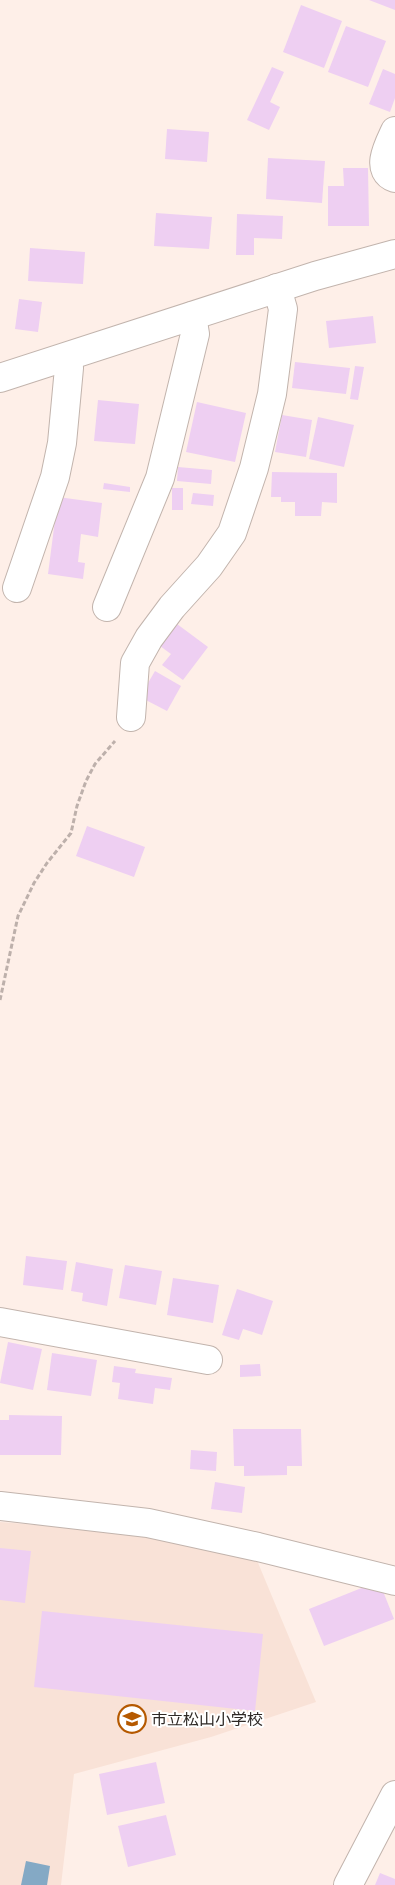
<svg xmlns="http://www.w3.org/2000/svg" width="395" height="1885" font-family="'Roboto Condensed','Noto Sans JP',sans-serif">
  <rect width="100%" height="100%" fill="#feefe8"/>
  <path fill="#f9e2d7" d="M 0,1522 L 174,1536 L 256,1558 L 316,1702 L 211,1737 L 74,1774 L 61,1885 L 0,1885 Z"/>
  <path fill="#84a9c5" d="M 26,1861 L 50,1866 L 47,1885 L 21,1885 Z"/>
  <g fill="#eecff2">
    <path d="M 369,0 L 395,0 L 395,10 Z"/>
    <path d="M 301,5 L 342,21 L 324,68 L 283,52 Z"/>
    <path d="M 346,26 L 386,41 L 368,87 L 328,72 Z"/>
    <path d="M 272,67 L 284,72 L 270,102 L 280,107 L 269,130 L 247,120 Z"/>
    <path d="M 383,69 L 395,74 L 395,98 L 390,112 L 369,104 Z"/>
    <path d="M 167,129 L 209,132 L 207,162 L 165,159 Z"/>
    <path d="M 268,158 L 325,161 L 322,203 L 266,199 Z"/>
    <path d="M 343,168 L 368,168 L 369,226 L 328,226 L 328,186 L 344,186 Z"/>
    <path d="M 156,213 L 212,217 L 209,249 L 154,246 Z"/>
    <path d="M 237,214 L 283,216 L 282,239 L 254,238 L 254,255 L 236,255 Z"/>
    <path d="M 30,248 L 85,252 L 83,284 L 28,281 Z"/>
    <path d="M 19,299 L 42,302 L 38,332 L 15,329 Z"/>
    <path d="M 373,316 L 376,343 L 329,348 L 326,321 Z"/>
    <path d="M 295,362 L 350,368 L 346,394 L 292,388 Z"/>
    <path d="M 355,366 L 364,367 L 358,400 L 350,399 Z"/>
    <path d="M 98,400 L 139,404 L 135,444 L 94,441 Z"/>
    <path d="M 197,402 L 246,413 L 235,462 L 186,452 Z"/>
    <path d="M 282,415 L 312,420 L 306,457 L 275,452 Z"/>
    <path d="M 318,417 L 354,425 L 344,467 L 309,459 Z"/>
    <path d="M 178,467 L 212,470 L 211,484 L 177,481 Z"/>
    <path d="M 272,472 L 337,473 L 337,503 L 322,502 L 321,516 L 295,516 L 295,502 L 281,502 L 281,497 L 271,497 Z"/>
    <path d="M 104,483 L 130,487 L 130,492 L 103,489 Z"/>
    <rect x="172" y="488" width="11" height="22"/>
    <path d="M 193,493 L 214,495 L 213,506 L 191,504 Z"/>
    <path d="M 58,497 L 102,503 L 98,537 L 81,534 L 78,562 L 85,563 L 83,579 L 48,574 Z"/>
    <path d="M 177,624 L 208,647 L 183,680 L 162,665 L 171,654 L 160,646 Z"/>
    <path d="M 155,671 L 181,686 L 167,711 L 140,697 Z"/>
    <path d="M 87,826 L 145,847 L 134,877 L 76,856 Z"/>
    <path d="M 26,1256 L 67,1261 L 63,1290 L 23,1285 Z"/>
    <path d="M 76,1262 L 113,1269 L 107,1306 L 82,1301 L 83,1293 L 71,1291 Z"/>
    <path d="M 125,1265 L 162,1271 L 156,1305 L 119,1298 Z"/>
    <path d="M 173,1278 L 219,1285 L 213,1323 L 167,1315 Z"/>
    <path d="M 237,1289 L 273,1301 L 262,1335 L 243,1329 L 239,1340 L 222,1335 Z"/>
    <path d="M 8,1342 L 42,1349 L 33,1390 L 0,1383 Z"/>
    <path d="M 52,1353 L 97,1360 L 91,1396 L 47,1390 Z"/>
    <path d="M 260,1364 L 261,1376 L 240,1377 L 240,1365 Z"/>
    <path d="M 114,1366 L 136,1369 L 135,1373 L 172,1378 L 170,1390 L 155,1388 L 153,1404 L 118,1399 L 120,1383 L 112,1382 Z"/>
    <path d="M 9,1415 L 62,1416 L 61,1455 L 0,1455 L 0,1420 L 9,1420 Z"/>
    <path d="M 233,1429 L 301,1429 L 302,1466 L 287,1466 L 287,1475 L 244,1476 L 244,1466 L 234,1466 Z"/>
    <path d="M 191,1450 L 217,1452 L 216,1471 L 190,1469 Z"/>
    <path d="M 215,1482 L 245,1487 L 242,1513 L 211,1509 Z"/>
    <path d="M 0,1548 L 31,1551 L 25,1603 L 0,1600 Z"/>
    <path d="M 379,1581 L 394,1619 L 324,1646 L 309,1609 Z"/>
    <path d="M 42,1611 L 263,1634 L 255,1711 L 34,1687 Z"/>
    <path d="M 156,1762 L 165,1803 L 107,1815 L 99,1774 Z"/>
    <path d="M 166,1815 L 176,1855 L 128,1867 L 118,1826 Z"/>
    <path d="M 380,1873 L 395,1879 L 395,1885 L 375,1885 Z"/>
  </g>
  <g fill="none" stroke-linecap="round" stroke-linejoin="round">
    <defs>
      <g id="minor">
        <path d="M 395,131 C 389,144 374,171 395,178"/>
        <path d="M 17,588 L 55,477 L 62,443 L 69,368 L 68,357"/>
        <path d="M 107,607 L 160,478 L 195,334 L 192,316"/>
        <path d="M 131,717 L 135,663 L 149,638 L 172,607 L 209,566 L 232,533 L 254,468 L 272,394 L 283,309 L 277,288"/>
        <path d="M 0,1322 L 208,1360"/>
        <path d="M 0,1506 L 148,1523 L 258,1547 L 395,1581"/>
        <path d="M 348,1885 L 395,1795"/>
      </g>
      <path id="tertiary" d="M 0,378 L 315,276 L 395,254"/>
    </defs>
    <use href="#minor" stroke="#c2b4ad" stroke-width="30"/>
    <use href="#tertiary" stroke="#c2b4ad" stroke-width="30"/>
    <path stroke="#bdb0ab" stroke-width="3" stroke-dasharray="5 2.5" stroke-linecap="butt" d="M 0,1000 L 18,916 L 34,883 L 47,863 L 71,833 L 77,806 L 86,781 L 95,764 L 115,741"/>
    <use href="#minor" stroke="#fff" stroke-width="28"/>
    <use href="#tertiary" stroke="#fff" stroke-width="28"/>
  </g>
  <defs>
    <symbol id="school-ring" viewBox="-11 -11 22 22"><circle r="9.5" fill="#fff" stroke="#b55900" stroke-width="1.5"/><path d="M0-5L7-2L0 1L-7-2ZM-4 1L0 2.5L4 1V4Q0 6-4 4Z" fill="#b55900"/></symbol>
  </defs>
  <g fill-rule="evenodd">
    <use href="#school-ring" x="116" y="1703" width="32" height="32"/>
  </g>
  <g text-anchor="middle" stroke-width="4" stroke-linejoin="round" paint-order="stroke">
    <g font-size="16" fill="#2e2825" stroke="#fff" text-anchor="start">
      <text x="151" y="1725">市立松山小学校</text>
    </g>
  </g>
</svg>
